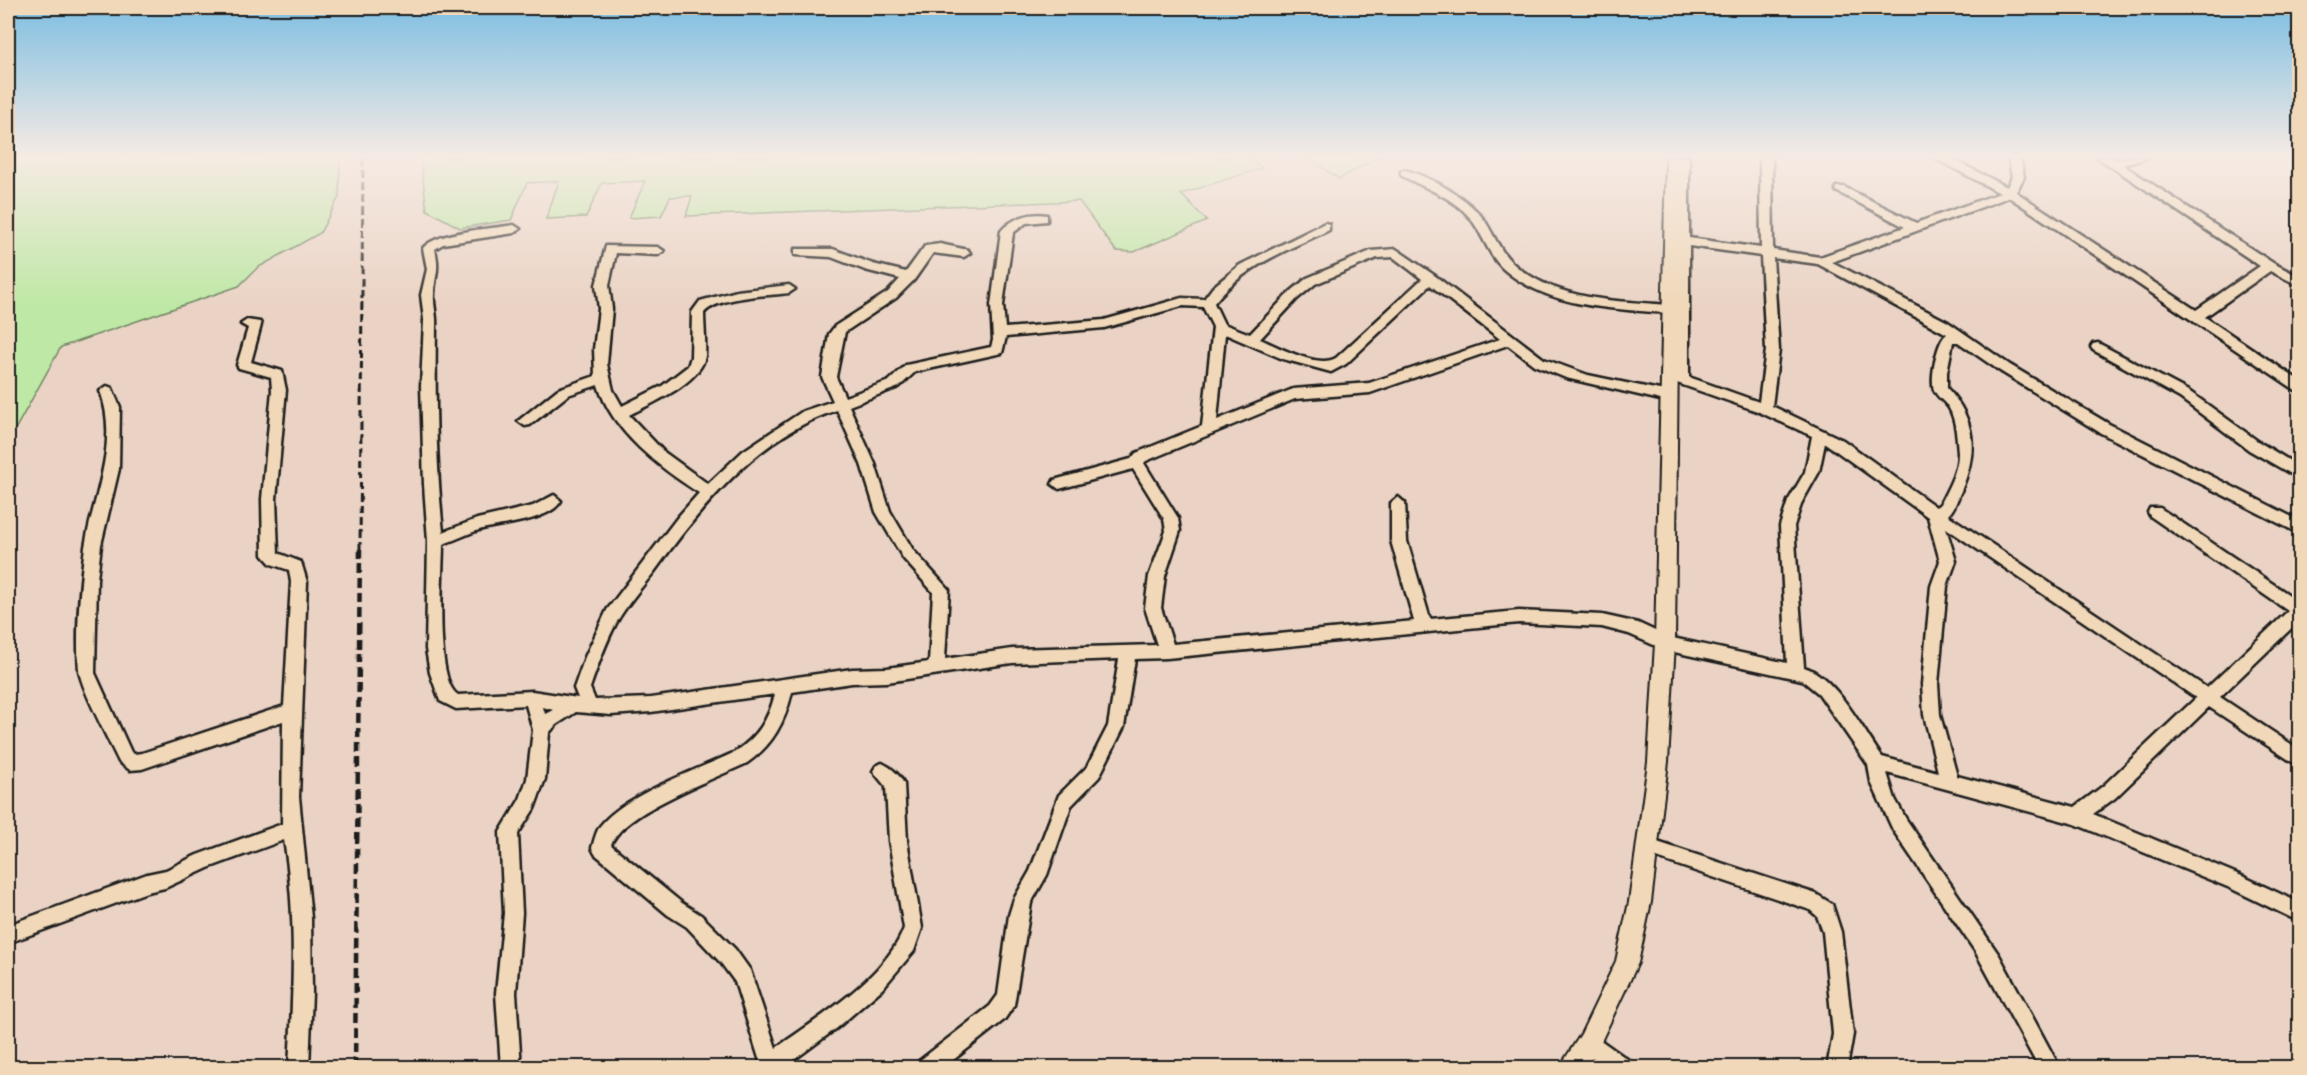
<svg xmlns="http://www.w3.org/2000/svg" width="2307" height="1075" font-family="Pangolin,sans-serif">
  <rect width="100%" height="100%" fill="#ead3c4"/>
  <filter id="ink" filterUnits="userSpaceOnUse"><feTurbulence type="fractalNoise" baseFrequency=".0167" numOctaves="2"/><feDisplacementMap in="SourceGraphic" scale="12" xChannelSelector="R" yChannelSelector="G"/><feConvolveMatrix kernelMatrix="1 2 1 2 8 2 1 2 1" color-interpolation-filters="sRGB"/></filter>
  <g filter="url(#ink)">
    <g fill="#bee8a5" stroke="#6d8260" stroke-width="1.5">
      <path d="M 8,157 L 340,157 L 339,197 L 320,233 L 257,268 L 239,286 L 61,347 L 12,435 L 8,553 Z"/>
      <path d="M 420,157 L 1248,157 L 1262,168 L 1181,194 L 1207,221 L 1134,252 L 1116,251 L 1079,201 L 686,216 L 692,196 L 670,197 L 661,216 L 629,218 L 645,181 L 602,183 L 586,217 L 546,219 L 559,181 L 527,183 L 511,220 L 460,228 L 427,210 Z"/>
      <path d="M 1307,157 L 1378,157 L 1339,179 Z"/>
    </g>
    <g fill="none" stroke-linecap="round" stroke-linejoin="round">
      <defs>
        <g id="minor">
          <path d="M 1677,157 L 1689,157 L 1689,238 L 1761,248 L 1760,157 L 1772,157 L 1773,250 L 1820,257 L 1905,227 L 1836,191 L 1836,187 L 1844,187 L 1916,223 L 2000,193 L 1933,157 L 1948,157 L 2007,187 L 2012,177 L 2008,157 L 2020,157 L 2024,177 L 2016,192 L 2196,310 L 2260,266 L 2097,157 L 2111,157 L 2116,160 L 2130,157 L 2150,157 L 2123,165 L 2273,263 L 2300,277 L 2300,286 L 2270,271 L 2205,317 L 2300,381 L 2300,393 L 2009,197 L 1832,262 L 1948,322 L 2010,365 L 2109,424 L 2300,521 L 2300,534 L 2099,432 L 2000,371 L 1958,342 L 1953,342 L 1947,372 L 1947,388 C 1976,420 1978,451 1961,491 C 1957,499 1955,509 1948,515 L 2207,688 L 2288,611 L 2150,516 L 2148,512 L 2150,508 L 2160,508 L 2300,602 L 2300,620 L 2220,697 L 2300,750 L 2300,767 L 2209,707 L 2115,798 L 2093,814 L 2242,876 L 2300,903 L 2300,922 L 2230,888 L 2075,824 L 1887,773 L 1895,799 L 1906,819 L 1999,955 L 2060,1068 L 2039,1068 L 1975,951 L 1893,830 L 1871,782 L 1868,765 L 1819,694 L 1802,680 L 1665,650 L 1629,634 L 1602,627 L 1519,623 L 1167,658 L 1135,659 L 1124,727 L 1099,777 L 1071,806 L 1047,875 L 1031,903 L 1014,1005 L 1004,1020 L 943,1068 L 916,1068 L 919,1061 L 990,1006 L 998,995 L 1009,915 L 1014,899 L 1030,871 L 1059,795 L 1087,767 L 1108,726 L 1119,659 L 1012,663 L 887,682 L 852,683 L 792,692 C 785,722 773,745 747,763 C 716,778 621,813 611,845 L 682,903 L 701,915 L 735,949 L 750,970 L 776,1048 C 817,1019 887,976 904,928 L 889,841 L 886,787 L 873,771 L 876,766 L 882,763 C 891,767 900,775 904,784 L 907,841 L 922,928 L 914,951 L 882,989 L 837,1028 L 783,1068 L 762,1068 L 735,982 L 721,963 L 687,927 L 668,915 L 595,854 L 592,848 C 594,841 596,832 600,826 C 625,794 698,770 735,752 C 758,736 768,721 775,694 L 651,712 L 611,715 L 576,712 L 556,725 L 549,733 L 545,779 L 534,809 L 518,834 L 522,913 L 516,993 L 521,1068 L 501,1068 L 496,993 L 504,913 L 500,832 L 520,799 L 527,779 L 533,730 L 526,705 L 456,709 L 440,701 L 430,673 L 426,649 L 428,541 L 424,485 L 421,386 L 424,320 L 421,295 L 427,269 L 423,248 C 438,231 491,229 514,225 L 520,229 L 514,233 L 443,244 L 435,249 C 440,272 435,273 434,294 C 433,305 437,315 436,326 C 435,395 436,464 443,532 L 477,519 L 533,506 L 554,495 L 561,501 C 550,521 500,524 479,530 C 467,534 455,540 443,544 C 443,572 434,681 458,695 L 532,691 L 578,698 L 574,688 L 585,657 L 607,610 L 677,518 L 699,493 C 660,468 612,432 598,385 L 568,395 L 530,425 L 525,426 L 518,421 L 558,389 L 595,376 L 594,349 L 599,309 L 596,285 L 606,246 L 658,247 L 664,251 L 658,255 L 616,253 L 609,285 L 612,309 L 607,364 L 613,390 L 622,406 L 662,386 L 688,366 L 691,357 L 692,312 L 700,301 L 737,291 L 789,285 L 795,289 L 789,293 C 767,296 719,296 704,313 C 704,327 706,342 705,356 C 701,383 650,404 629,415 L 664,452 L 708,484 L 743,451 L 803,411 L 833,401 L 822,377 L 829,334 L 835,326 L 888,292 L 900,279 L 865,270 L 831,257 L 795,255 L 795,249 L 833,249 L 873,264 L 906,272 L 925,246 L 940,244 L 968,250 L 970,253 L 964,257 L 933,253 L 914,280 L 896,298 L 845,332 L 836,377 L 845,397 L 889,381 L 906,365 L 991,347 L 993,340 L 991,305 L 1001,231 C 1012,218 1030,212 1047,215 L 1047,221 L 1026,223 L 1013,233 L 1003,305 L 1005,328 L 1104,320 L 1182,298 L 1204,299 L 1213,287 L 1240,265 L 1325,223 L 1329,224 L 1329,230 C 1288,250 1243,266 1214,303 L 1224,324 L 1250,334 L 1289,293 L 1307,278 L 1371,251 L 1396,249 L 1434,275 L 1544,359 L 1588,375 L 1669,392 L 1676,397 L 1669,402 L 1566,378 L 1534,365 L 1508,345 L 1370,393 L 1295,399 L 1146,461 L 1144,463 L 1178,518 L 1180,531 L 1165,576 L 1161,608 L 1173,644 L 1414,621 L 1391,541 L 1391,503 L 1398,497 L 1405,503 L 1407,541 L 1430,619 L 1519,611 L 1602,615 L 1638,623 L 1668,637 L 1787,663 L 1780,526 L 1788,501 L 1805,472 L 1812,436 L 1757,411 L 1677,383 L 1675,380 ZM 1689,246 L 1761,256 L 1766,350 L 1759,402 L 1689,377 ZM 1393,257 L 1422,279 L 1336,358 C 1318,369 1279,347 1260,339 L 1297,299 L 1315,284 L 1377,258 ZM 1773,258 L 1818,264 L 1947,334 C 1937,340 1930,379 1934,390 C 1937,397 1945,402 1949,408 C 1956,420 1957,439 1958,453 C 1958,471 1948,488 1940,504 L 1936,507 L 1843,440 L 1772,406 L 1779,350 ZM 1430,285 L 1500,339 L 1369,383 L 1293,389 L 1217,420 L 1225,334 L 1283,359 L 1331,372 L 1346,364 ZM 1182,306 L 1203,307 L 1213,327 L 1202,426 L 1136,453 L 1131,459 L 1054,480 L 1052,484 L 1059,489 L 1133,469 L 1164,519 L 1166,531 L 1149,576 L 1145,608 L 1157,645 L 1012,649 L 945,659 L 949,590 L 913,550 L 890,511 L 875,464 L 849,406 L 899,387 L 915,372 L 1002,353 L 1006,337 L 1104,328 ZM 837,410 L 861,464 L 876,512 L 903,558 L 933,592 L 929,662 L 887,668 L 852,669 L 651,698 L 595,700 L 590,688 C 598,665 606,641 618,620 C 628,603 642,587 654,572 C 700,508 759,435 837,410 ZM 1825,443 L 1928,517 L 1940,561 L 1931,586 L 1922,684 L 1924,715 L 1938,772 L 1882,757 C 1863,730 1835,676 1804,667 L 1794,526 L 1802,502 L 1819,472 ZM 1946,528 L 2196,698 L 2103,786 L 2075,807 L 1957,776 L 1940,715 L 1938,684 L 1947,586 L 1956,561 ZM 543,707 L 553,710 L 545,714 Z"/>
          <path d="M 1405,170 C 1431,177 1470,199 1485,221 C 1495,237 1501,254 1516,266 C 1559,301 1617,301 1669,305 L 1675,309 L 1669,313 C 1614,309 1552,308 1507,272 C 1489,258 1484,236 1471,219 C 1454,197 1424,188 1401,175 L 1401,171 Z"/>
          <path d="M 247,320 L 260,322 L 261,325 L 251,362 L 282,371 L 286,390 L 276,499 L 278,553 L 301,562 L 307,582 L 299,797 L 311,918 L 312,993 L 309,1068 L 289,1068 C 293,992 297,915 284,840 L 208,868 L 165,888 L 147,892 L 8,943 L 8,925 L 147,874 L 166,870 L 197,855 L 282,824 L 283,721 L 142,769 L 130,770 L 119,762 C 111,745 80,686 79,670 C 76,634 80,584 85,547 C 93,496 120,443 100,391 L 107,386 L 112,388 L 120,407 L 119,469 L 101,545 L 97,579 L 95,673 L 131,752 L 134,754 L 142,753 L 284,706 L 291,582 L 289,570 L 271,564 L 263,555 L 262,499 L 272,390 L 271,377 L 239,368 L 237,365 L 248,328 L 241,324 Z"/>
          <path d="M 2098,343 L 2190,392 L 2259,442 L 2300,467 L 2300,479 L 2249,450 L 2180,398 L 2093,350 L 2091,347 L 2093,344 Z"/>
          <path d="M 1648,839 L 1816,894 L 1832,904 L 1841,932 L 1853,1034 L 1847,1068 L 1827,1068 L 1833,1034 L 1823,932 L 1817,916 L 1810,910 L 1642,853 L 1639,847 L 1642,841 Z"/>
          <path d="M 1589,1032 L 1630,1061 L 1633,1068 L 1606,1068 L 1582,1049 L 1579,1042 L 1582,1035 Z"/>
        </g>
        <path id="major" d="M 1666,157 L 1680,157 L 1675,643 L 1668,762 L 1651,902 L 1638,963 L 1597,1050 L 1586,1068 L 1559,1068 L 1581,1034 L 1616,961 L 1629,902 L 1648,762 L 1655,643 Z"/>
      </defs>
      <use href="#minor" stroke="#1c1c1c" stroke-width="5"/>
      <use href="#major" stroke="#1c1c1c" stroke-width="4"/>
      <use href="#minor" fill="#f0d8b8" fill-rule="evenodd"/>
      <use href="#major" fill="#f0d8b8" fill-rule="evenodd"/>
      <path stroke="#1c1c1c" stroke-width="3" stroke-dasharray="8 4" stroke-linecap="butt" d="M 360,550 L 363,157"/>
      <path stroke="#1c1c1c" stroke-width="4.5" stroke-dasharray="10 5" stroke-linecap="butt" d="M 355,1068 L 360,549"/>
    </g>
  </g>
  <linearGradient id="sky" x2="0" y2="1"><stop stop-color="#7dbee2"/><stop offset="0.51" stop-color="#f6ebe4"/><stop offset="1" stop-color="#f6ebe4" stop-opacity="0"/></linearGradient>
  <rect width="2307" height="307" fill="url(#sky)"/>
  <rect width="2307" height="1075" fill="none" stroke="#f0d8b8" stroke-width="30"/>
  <rect x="15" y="15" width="2277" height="1045" fill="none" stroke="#1c1c1c" stroke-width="2" filter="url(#ink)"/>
</svg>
